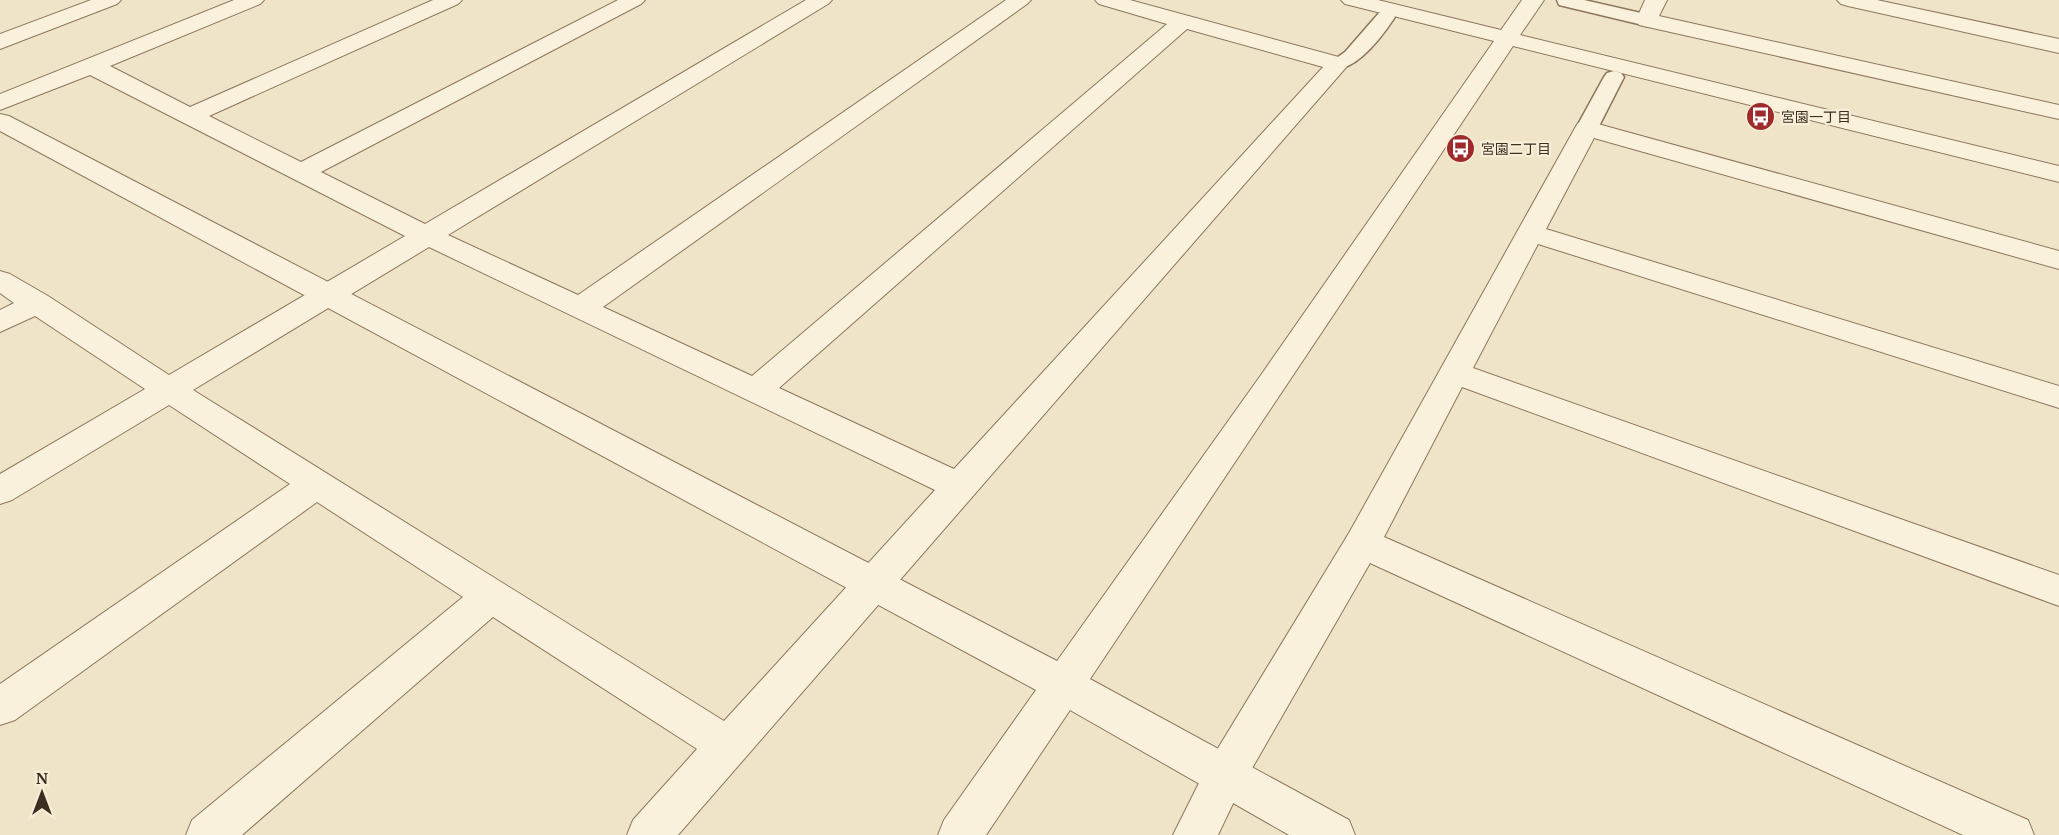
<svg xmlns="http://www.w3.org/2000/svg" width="2059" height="835" font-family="'PT Serif','Noto Sans JP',serif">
  <rect width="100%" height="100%" fill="#f0e4c8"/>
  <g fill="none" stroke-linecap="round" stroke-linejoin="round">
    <defs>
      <g id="pedestrian">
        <path d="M 1557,0 L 1584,0 L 1654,16 L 1656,20 L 1654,24 L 1647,26 L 1559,5 Z"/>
        <path d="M 1386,11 L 1393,13 L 1395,17 C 1383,35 1355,74 1331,68 L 1328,64 L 1345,52 L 1379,13 Z"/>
        <path d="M 1614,71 L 1621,73 L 1624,77 L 1598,128 L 1595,133 L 1587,134 L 1579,133 L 1576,128 L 1604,77 L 1607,73 Z"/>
      </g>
      <g id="minor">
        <path d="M 234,0 L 264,0 L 260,4 L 110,66 L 190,107 L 433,0 L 462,0 L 458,4 L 209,116 L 301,162 L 618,0 L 645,0 L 641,4 L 321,172 L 425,224 L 806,0 L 832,0 L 828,4 L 448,235 L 578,295 L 1006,0 L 1031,0 L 1027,4 L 603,307 L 752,376 L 1167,24 L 1099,4 L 1095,0 L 1130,0 L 1346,59 L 1349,64 L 678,835 L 627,835 L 633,820 L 697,749 L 493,617 L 242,835 L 186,835 L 192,820 L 463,597 L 317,502 L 15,720 L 0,725 L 0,684 L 290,484 L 169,405 L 12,500 L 0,504 L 0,474 L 145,389 L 35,316 L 0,332 L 0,310 L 14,303 L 0,293 L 0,271 L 10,274 L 48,296 L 169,375 L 405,236 L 90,75 L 0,110 L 0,94 ZM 1187,29 L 1323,67 L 954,469 L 779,388 ZM 429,247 L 935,490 L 724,721 L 193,390 Z"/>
        <path d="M 1645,0 L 1667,0 L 1659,16 L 2059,105 L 2059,119 L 1639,25 L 1636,20 Z"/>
        <path d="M 1837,0 L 1877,0 L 2059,39 L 2059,53 L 1848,6 L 1841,4 Z"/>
        <path d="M 1587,121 L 2059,251 L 2059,269 L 1594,138 L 1546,229 L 2059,386 L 2059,408 L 1538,244 L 1473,368 L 2059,575 L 2059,606 L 1462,387 L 1384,537 L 2028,820 L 2034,835 L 1963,835 L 1370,563 L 1239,791 L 1218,835 L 1173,835 L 1209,763 L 1349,533 L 1575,128 L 1578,123 Z"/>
      </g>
      <g id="tertiary">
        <path d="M 91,0 L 121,0 L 117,4 L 0,49 L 0,34 Z"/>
        <path d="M 1341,0 L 1378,0 L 1501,30 L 1522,0 L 1544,0 L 1520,35 L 2059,166 L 2059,182 L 1513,46 L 1090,679 L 1349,820 L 1355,835 L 1289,835 L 1070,710 L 986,835 L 938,835 L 944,820 L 1036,690 L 0,131 L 0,114 L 9,116 L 1057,661 L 1261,375 L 1494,41 L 1345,4 Z"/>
      </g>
    </defs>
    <use href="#pedestrian" stroke="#8d765c" stroke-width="3"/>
    <use href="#minor" stroke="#8d765c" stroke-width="2"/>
    <use href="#tertiary" stroke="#8d765c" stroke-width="2"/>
    <use href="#pedestrian" fill="#faf1dc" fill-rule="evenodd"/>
    <use href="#minor" fill="#faf1dc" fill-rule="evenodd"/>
    <use href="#tertiary" fill="#faf1dc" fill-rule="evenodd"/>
  </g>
  <defs>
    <symbol id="bus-disc" viewBox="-11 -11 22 22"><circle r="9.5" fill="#9e2a2b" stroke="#f7eed8"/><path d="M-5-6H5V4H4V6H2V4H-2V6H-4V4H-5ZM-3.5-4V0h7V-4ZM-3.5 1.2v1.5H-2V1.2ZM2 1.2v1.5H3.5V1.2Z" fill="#fff"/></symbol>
  </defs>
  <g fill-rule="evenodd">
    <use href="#bus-disc" x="1744" y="100" width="33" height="33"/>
    <use href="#bus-disc" x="1444" y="132" width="33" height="33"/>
  </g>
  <g text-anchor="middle" stroke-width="4.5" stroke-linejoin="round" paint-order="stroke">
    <g font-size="14" fill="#3d2e20" stroke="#f7eed8" text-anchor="start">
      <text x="1781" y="122">宮園一丁目</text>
      <text x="1481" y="154">宮園二丁目</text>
    </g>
  </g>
  <g transform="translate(42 793)" stroke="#f7eed8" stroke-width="4.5" paint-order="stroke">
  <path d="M0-4.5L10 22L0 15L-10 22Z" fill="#3d2e20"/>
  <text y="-9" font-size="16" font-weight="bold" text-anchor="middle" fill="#3d2e20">N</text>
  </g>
</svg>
